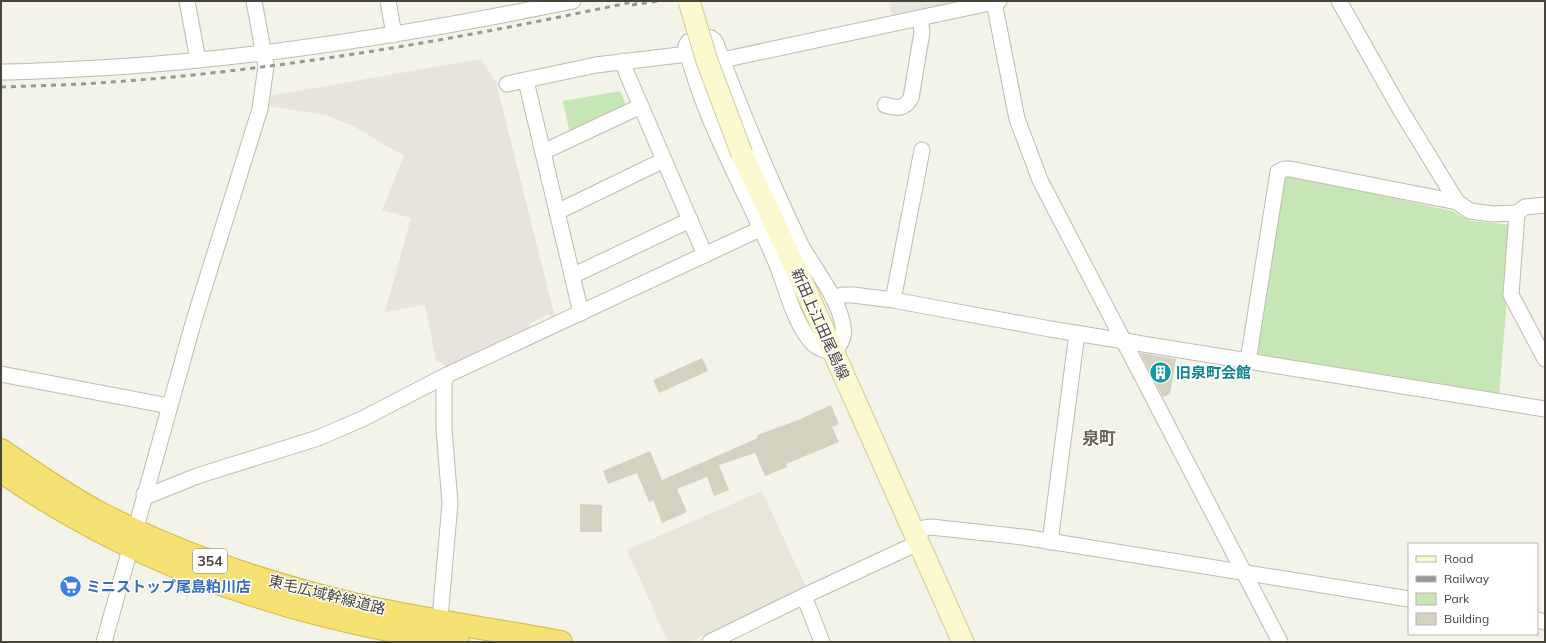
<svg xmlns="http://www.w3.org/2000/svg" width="1546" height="643" font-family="Mulish,'Noto Sans JP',sans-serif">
  <rect width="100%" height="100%" fill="#f4f3ea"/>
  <path fill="#e8e6d8" d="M 762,491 L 806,587 L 689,642 L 668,642 L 627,550 Z"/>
  <path fill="#e7e4de" d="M 481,59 L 496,82 L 555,317 L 554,319 L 549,314 L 530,323 L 527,334 L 450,368 L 436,360 L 425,305 L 385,312 L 411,218 L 382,210 L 404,156 L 353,126 L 326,115 L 266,106 L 268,96 Z"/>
  <g fill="#c7e6b6">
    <path d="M 620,91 L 627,107 L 570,134 L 563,101 Z"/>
    <path d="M 1290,175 L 1452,211 L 1470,221 L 1513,225 L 1499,397 L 1252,357 L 1282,180 Z"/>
  </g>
  <path fill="#e6e5e1" d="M 889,1 L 951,1 L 952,6 L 893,19 Z"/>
  <g fill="#d5d1c0">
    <path d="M 1140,353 L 1176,359 L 1170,394 L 1163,397 Z"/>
    <path d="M 702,358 L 708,371 L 659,393 L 653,380 Z"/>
    <path d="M 831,405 L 839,424 L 832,427 L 839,442 L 786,464 L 787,467 L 765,476 L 755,453 L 719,465 L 729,490 L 714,496 L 707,477 L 677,489 L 687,512 L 662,523 L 653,500 L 649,502 L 637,473 L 608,484 L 603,471 L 650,451 L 662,480 L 758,438 L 757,435 L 798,420 Z"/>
    <path d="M 580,504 L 602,505 L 602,532 L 580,532 Z"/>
  </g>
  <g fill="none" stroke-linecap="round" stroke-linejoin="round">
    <defs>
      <g id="street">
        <path d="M 187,1 L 198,60"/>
        <path d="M 388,1 L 394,35"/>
        <path d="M 1339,1 L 1400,109 L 1457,202 L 1470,211 L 1493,214 L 1517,213 L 1525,207 L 1545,205"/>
        <path d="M 994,2 L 1017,119 L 1040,180 L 1280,642"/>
        <path d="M 705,37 L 711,38 L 715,41 C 741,110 769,179 801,245 C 815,271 838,296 843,326 C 845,337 841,345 833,352 C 821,351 812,345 806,335 C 792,314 786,288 777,265 C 747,192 704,123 686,46 L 688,42 Z"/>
        <path d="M 722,60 L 999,1"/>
        <path d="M 623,61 L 627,74 L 705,255"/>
        <path d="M 1,72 C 39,72 78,69 116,67 C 270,57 422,32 573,1"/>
        <path d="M 526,81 L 581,313"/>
        <path d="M 507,84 L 596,65 L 688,54"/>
        <path d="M 885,105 C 897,108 904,110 911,98 L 922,32 L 920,18"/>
        <path d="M 543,152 L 641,106"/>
        <path d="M 557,212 L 664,160"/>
        <path d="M 1517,213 L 1511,295 L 1545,359"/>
        <path d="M 572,276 L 690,220"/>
        <path d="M 833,298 L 843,295 L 853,295 L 893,300 L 1050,329 L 1545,409"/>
        <path d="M 893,300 L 922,150"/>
        <path d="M 1248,361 L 1278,172 L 1284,169 L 1290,169 L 1457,202"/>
        <path d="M 1,374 L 164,405 L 169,410"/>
        <path d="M 144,494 L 150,495 L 197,476 L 318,438 L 362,419 L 447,375 L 760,229"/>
        <path d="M 913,530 L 931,527 L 1023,537 L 1409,599"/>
        <path d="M 1050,542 L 1077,333"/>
        <path d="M 804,596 L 822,642"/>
        <path d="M 1537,620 L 1545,622"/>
        <path d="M 439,629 L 450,503 L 444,429 L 444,383 L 447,375"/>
        <path d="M 104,642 L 194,320 L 260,109 L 266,66 L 254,1"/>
        <path d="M 710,642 L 804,596 L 918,543"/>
      </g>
      <path id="secondary" d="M 742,154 L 808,295 L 963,642"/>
      <g id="highway">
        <path d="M 1,450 C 33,472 64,494 98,512 C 178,554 265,583 353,604 C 422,620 492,629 561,642"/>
        <path d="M 1,471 C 137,567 294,618 458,642"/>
      </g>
    </defs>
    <use href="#street" stroke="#bfbcad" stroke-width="17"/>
    <use href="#secondary" stroke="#d1cc9c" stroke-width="23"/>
    <use href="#highway" stroke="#d5b943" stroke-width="24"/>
    <use href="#street" stroke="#fff" stroke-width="15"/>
    <use href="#secondary" stroke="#fbf9cd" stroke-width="21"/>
    <use href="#highway" stroke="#f5e174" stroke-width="22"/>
    <g stroke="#989898" stroke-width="3" stroke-dasharray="5 5" stroke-linecap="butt">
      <path d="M 632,5 L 658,1"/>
      <path d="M 1,87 C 33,86 66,85 98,83 C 279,71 459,39 637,1"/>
    </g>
    <defs>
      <path id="secondary-bridge" d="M 689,1 L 707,61 L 742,154"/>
    </defs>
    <use href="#secondary-bridge" stroke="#d1cc9c" stroke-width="23" stroke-linecap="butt"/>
    <use href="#secondary-bridge" stroke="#fbf9cd" stroke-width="21"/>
  </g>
  <defs>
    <symbol id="building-disc" viewBox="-11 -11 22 22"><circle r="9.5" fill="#0f9aa8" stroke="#fff"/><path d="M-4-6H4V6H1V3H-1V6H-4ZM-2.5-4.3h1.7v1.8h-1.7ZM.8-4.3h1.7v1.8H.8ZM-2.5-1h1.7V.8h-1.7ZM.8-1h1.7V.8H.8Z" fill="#fff"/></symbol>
    <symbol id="supermarket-disc" viewBox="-11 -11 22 22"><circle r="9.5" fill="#3f7fe0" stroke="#fff"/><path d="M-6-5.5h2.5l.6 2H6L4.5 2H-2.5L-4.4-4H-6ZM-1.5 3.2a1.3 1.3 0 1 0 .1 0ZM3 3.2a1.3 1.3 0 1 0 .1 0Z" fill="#fff"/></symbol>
  </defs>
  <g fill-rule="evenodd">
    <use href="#building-disc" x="1148" y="360" width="25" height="25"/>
    <use href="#supermarket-disc" x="58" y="574" width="25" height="25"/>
  </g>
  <g text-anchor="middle" stroke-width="3" stroke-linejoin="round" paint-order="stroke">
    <rect fill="#fff" stroke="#7f7c74" stroke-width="1" x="193" y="549" width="34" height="24" rx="3"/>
    <g font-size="14" font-weight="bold" fill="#484438">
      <text x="210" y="566">354</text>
    </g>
    <g font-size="15" fill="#484438" stroke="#fff">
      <text transform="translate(820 324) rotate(66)" y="5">新田上江田尾島線</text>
      <text transform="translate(327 595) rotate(14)" y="5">東毛広域幹線道路</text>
    </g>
    <g font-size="15" font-weight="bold" fill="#0d838f" stroke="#fff" text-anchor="start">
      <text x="1176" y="378">旧泉町会館</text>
    </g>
    <g font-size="15" font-weight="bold" fill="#366cbe" stroke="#fff" text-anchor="start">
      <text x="86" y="592">ミニストップ尾島粕川店</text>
    </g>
    <g font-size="17" font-weight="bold" fill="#6a6450" stroke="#fff">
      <text x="1099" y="444">泉町</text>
    </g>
  </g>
  <rect width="1546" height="643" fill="none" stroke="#484438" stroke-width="4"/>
  <rect x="1408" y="543" width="130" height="92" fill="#ffffff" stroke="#b6b4af"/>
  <rect x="1416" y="556" width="20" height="6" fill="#fbf9cd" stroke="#b6b4af"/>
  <text x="1444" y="563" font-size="12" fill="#484438">Road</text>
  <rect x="1416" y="576" width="20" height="6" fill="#989898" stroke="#b6b4af"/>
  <text x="1444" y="583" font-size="12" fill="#484438">Railway</text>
  <rect x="1416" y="593" width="20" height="12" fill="#c7e6b6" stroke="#b6b4af"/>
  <text x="1444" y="603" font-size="12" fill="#484438">Park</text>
  <rect x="1416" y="613" width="20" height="12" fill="#d5d1c0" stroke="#b6b4af"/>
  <text x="1444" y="623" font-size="12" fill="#484438">Building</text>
</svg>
